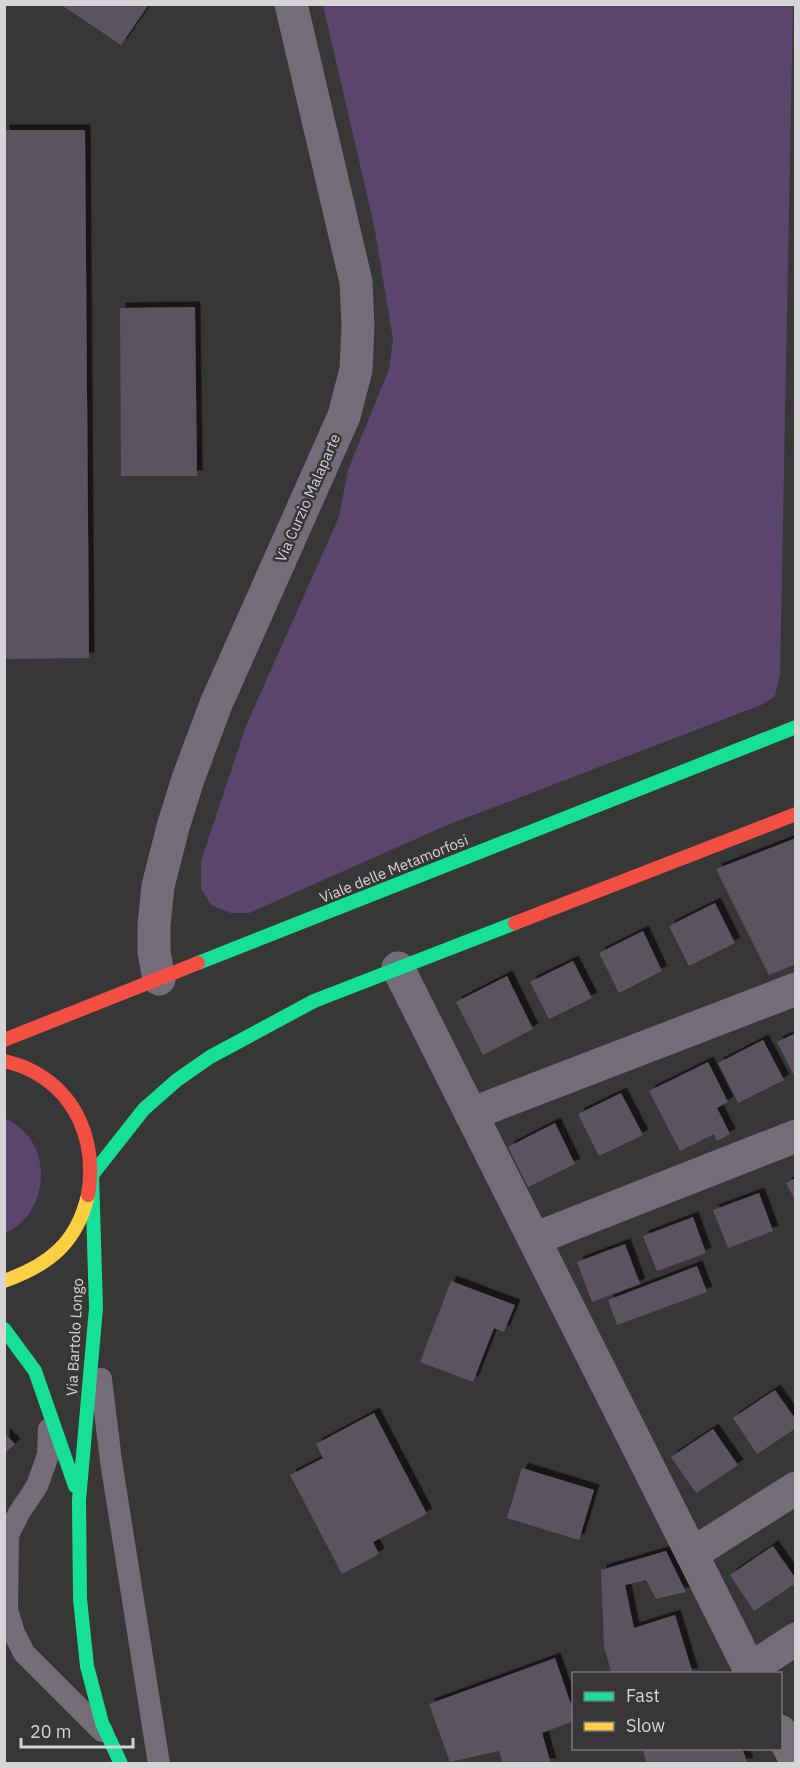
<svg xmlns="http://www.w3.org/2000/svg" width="800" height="1768" font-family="'IBM Plex Sans',sans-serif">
  <defs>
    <filter id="shadow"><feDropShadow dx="5.5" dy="-5.5" stdDeviation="0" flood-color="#0009"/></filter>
  </defs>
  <rect width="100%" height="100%" fill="#383738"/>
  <g fill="#5a466c">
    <path d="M 323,5 L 793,5 L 780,675 L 775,696 L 761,705 L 445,826 L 249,913 L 231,913 L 211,905 L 201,888 L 201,861 L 246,726 L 339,517 L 348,470 L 389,369 L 393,339 L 374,225 Z"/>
    <path d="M 5,1118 C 14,1123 23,1129 30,1138 C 51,1170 41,1217 5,1233 Z"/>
  </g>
  <g fill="#5b5361" filter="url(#shadow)">
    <path d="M 60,4 L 149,4 L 121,45 Z"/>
    <path d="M 4,130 L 85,130 L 89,658 L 4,659 Z"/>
    <path d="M 195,307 L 197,476 L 121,476 L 120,308 Z"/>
    <path d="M 796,838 L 796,964 L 769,975 L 716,869 Z"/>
    <path d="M 715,903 L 735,943 L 689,966 L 669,926 Z"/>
    <path d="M 643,931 L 662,971 L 619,993 L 599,953 Z"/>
    <path d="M 573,961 L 592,998 L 549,1019 L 530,982 Z"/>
    <path d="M 507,976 L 533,1029 L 483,1055 L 456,1002 Z"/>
    <path d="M 796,1033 L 796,1079 L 777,1042 Z"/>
    <path d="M 763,1040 L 784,1080 L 738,1103 L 718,1063 Z"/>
    <path d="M 708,1062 L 728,1102 L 717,1108 L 730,1134 L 717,1141 L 714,1134 L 680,1151 L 649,1091 Z"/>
    <path d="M 621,1093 L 643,1135 L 599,1156 L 578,1114 Z"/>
    <path d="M 555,1123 L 575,1164 L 528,1187 L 508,1147 Z"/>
    <path d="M 796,1178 L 796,1202 L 786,1183 Z"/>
    <path d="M 759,1193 L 773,1231 L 728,1248 L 713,1210 Z"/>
    <path d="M 693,1217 L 706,1253 L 657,1271 L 643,1236 Z"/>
    <path d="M 625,1244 L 640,1284 L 592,1302 L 577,1262 Z"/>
    <path d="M 697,1266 L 707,1292 L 617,1325 L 608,1300 Z"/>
    <path d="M 451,1281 L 515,1305 L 504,1332 L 494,1328 L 473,1382 L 420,1362 Z"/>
    <path d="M 775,1390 L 796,1420 L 796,1428 L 757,1454 L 733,1418 Z"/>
    <path d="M 374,1413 L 427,1514 L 373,1542 L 379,1554 L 342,1574 L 290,1475 L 323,1458 L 316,1444 Z"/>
    <path d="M 713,1429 L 738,1465 L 696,1493 L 671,1457 Z"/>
    <path d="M 4,1433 L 15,1444 L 4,1454 Z"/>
    <path d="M 522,1468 L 594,1490 L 579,1540 L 507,1518 Z"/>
    <path d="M 773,1546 L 796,1579 L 796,1583 L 754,1611 L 730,1575 Z"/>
    <path d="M 666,1551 L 686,1592 L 656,1599 L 646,1580 L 625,1585 L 634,1628 L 675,1615 L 693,1674 L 612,1674 L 604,1647 L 601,1570 Z"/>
    <path d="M 555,1658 L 574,1713 L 574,1721 L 542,1733 L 551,1764 L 503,1764 L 499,1751 L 450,1762 L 429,1704 Z"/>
    <path d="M 642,1748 L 742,1748 L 748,1764 L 647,1764 Z"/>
  </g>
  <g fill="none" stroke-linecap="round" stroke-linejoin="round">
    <g stroke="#746d79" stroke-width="22">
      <path d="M 101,1379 L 111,1461 L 159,1764"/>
      <path d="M 49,1429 L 48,1455 L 37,1486 L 19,1513 L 8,1535 L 7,1610 L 14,1633 L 24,1653 L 102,1731"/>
    </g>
    <g stroke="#746d79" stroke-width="33">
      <path d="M 398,968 L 752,1674"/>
      <path d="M 159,979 L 154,952 L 154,925 L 158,886 L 173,827 L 188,779 L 216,704 L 344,416 L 356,370 L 358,326 L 356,282 L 291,4"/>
      <path d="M 471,1114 L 796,989"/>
      <path d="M 534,1239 L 796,1136"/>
      <path d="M 692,1554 L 796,1488"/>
      <path d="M 750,1669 L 796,1639"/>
      <path d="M 780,1731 L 794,1757"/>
    </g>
    <g stroke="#16e098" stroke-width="14">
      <path d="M 198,963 L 796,727"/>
      <path d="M 92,1175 L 144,1109 L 177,1080 L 210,1057 L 314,1001 L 515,923"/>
      <path d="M 92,1175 L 96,1308 L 79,1500 L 80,1599 L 87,1666 L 102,1723 L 121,1764"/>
      <path d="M 4,1329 L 35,1371 L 75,1486"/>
    </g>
    <path stroke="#ffcf43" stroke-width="14" d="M 4,1281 C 49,1265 77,1243 88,1195"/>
    <g stroke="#f24e42" stroke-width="14">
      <path d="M 515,923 L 796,814"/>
      <path d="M 4,1040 L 198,963"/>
      <path d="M 4,1061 C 11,1063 19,1065 26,1068 C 77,1091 97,1142 88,1195"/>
    </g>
  </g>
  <g text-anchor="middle" stroke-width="5" stroke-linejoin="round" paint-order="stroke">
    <g font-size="15" fill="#d5d4d6" stroke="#383639">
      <text transform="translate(308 498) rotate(-66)" y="5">Via Curzio Malaparte</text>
      <text transform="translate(394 869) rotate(-22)" y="5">Viale delle Metamorfosi</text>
      <text transform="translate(75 1337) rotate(-87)" y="5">Via Bartolo Longo</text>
    </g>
  </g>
  <rect width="800" height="1768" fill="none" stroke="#d5d4d6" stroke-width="12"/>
  <rect x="572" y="1672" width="210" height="78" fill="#383639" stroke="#777578" stroke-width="1.5"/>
  <rect x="584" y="1692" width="30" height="9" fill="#16e098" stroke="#777578" stroke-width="1.5"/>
  <text x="626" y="1702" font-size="18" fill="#d5d4d6">Fast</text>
  <rect x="584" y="1722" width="30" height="9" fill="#ffcf43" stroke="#777578" stroke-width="1.5"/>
  <text x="626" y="1732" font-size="18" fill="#d5d4d6">Slow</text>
  <path d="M21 1738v9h112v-9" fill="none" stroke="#d5d4d6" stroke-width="3"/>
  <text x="30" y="1738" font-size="18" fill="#d5d4d6" stroke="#383639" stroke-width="4.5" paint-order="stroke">20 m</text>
</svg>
